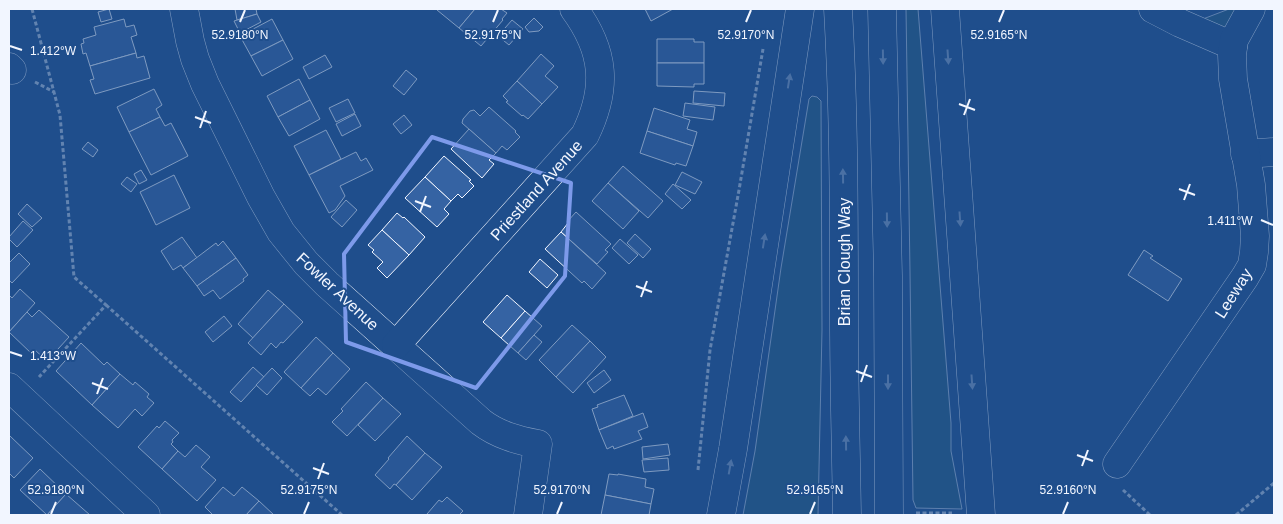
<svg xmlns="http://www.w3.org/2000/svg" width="1283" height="524" font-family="Helvetica,sans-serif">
  <rect width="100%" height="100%" fill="#1f4e8c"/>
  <g fill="#245a82" stroke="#a8bbd7">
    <path d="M 906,9 L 918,9 L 951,423 L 951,451 L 962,509 L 916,508 L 913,500 L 910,272 Z"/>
    <path d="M 1229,9 L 1240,9 L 1225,30 L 1203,19 Z"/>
    <path d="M 812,96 L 817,97 L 821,101 L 822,330 L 818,515 L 743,515 L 755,451 L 781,268 L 809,99 Z"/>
  </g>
  <g fill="#3563a3" stroke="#f2f6ff">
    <path d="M 109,9 L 112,19 L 101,22 L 98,12 Z"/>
    <path d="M 235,9 L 256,9 L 257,14 L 237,20 Z"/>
    <path d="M 438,9 L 475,9 L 459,28 L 437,10 Z"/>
    <path d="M 475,9 L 501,9 L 507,13 L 502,19 L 503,20 L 481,46 L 459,28 Z"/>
    <path d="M 645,9 L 673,9 L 651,21 Z"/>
    <path d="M 257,14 L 261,22 L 240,33 L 234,21 Z"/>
    <path d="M 534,18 L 543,27 L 539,31 L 529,32 L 525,27 Z"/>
    <path d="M 124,19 L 126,27 L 134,25 L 137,35 L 131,37 L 136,53 L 90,66 L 86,53 L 83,54 L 81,44 L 84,43 L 83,39 L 96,35 L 94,27 Z"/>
    <path d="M 272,19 L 283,40 L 251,56 L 240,36 Z"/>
    <path d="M 512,20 L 523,29 L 509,45 L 498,36 Z"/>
    <path d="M 657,39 L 694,39 L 694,42 L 704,42 L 704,63 L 657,63 Z"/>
    <path d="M 283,40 L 293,59 L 262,76 L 251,56 Z"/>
    <path d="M 136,53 L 137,58 L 144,56 L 150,78 L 95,94 L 90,80 L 94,79 L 90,66 Z"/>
    <path d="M 541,54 L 554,66 L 545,76 L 558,87 L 542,104 L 517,81 Z"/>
    <path d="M 325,55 L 332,67 L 309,79 L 303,67 Z"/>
    <path d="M 657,63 L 704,63 L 704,84 L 694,84 L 694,87 L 657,86 Z"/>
    <path d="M 406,70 L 417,79 L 404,95 L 393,86 Z"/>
    <path d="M 299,79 L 310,100 L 278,117 L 267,96 Z"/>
    <path d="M 517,81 L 542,104 L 528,119 L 523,115 L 522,116 L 506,102 L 508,101 L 503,96 Z"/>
    <path d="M 154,89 L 162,105 L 156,109 L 160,117 L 129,132 L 117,107 Z"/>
    <path d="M 694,91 L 725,93 L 724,106 L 693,103 Z"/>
    <path d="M 348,99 L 355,113 L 336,122 L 329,108 Z"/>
    <path d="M 310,100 L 320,119 L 289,136 L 278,117 Z"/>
    <path d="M 685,103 L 715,107 L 713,120 L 683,116 Z"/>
    <path d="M 489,107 L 516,131 L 515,132 L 520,137 L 507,150 L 502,146 L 496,153 L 462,123 L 463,119 L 470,111 L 474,110 L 480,116 Z"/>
    <path d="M 654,108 L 690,120 L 687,129 L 697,132 L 693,146 L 647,131 Z"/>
    <path d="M 355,114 L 361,126 L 342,136 L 336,124 Z"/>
    <path d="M 404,115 L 412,125 L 401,134 L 393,124 Z"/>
    <path d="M 160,117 L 165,126 L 171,123 L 188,156 L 151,175 L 129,132 Z"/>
    <path d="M 469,129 L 496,153 L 489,160 L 494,164 L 482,178 L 451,149 Z"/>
    <path d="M 326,130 L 341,159 L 309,175 L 294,146 Z"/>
    <path d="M 647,131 L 693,146 L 686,166 L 676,163 L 675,165 L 640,153 Z"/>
    <path d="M 88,142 L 98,150 L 93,157 L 82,149 Z"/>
    <path d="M 356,152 L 361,161 L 366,158 L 373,170 L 340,186 L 345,196 L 335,210 L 329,213 L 309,175 Z"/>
    <path d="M 444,156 L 471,180 L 469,181 L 474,186 L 462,198 L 458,194 L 451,201 L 425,177 Z"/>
    <path d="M 623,166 L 663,201 L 648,218 L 608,183 Z"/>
    <path d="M 141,170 L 147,180 L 139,184 L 134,174 Z"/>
    <path d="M 682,172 L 702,182 L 695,194 L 675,185 Z"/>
    <path d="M 174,175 L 190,208 L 156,225 L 140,192 Z"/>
    <path d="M 127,177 L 137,184 L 131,192 L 121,184 Z"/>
    <path d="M 425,177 L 451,201 L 444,209 L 449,214 L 437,227 L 405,198 Z"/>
    <path d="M 608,183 L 639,211 L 623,229 L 592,201 Z"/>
    <path d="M 673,184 L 691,200 L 682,209 L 665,194 Z"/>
    <path d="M 346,200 L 357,210 L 342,227 L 331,217 Z"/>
    <path d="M 27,204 L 42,218 L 32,227 L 18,214 Z"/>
    <path d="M 576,212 L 611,244 L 605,250 L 608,252 L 597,264 L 561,232 L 568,223 L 567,222 Z"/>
    <path d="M 397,213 L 403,218 L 404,217 L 425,237 L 409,255 L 382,230 Z"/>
    <path d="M 23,221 L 33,230 L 17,247 L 9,239 L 9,237 Z"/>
    <path d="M 382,230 L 409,255 L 387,278 L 377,268 L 383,262 L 372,252 L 374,250 L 368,245 Z"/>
    <path d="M 561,232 L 606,273 L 592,289 L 584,281 L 582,283 L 545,249 Z"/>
    <path d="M 635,234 L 651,249 L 643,258 L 627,243 Z"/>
    <path d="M 182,237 L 197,258 L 183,268 L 181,265 L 173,270 L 161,251 Z"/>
    <path d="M 620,239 L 638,255 L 629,264 L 612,248 Z"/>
    <path d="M 223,241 L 236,258 L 197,286 L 183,268 L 216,243 L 218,246 Z"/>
    <path d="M 1144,250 L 1153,256 L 1150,258 L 1182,279 L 1168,301 L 1128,275 Z"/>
    <path d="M 19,253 L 30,264 L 12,283 L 9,280 L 9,263 Z"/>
    <path d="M 236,258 L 248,275 L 243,279 L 244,281 L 220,299 L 213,290 L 204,296 L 197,286 Z"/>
    <path d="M 540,259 L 558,275 L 547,288 L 529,272 Z"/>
    <path d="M 20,289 L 35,303 L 9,332 L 9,295 L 12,298 Z"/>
    <path d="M 268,290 L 284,304 L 253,338 L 238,324 Z"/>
    <path d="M 507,295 L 525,311 L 501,338 L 483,322 Z"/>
    <path d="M 284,304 L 303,322 L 283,343 L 281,342 L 276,348 L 271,343 L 261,355 L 248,343 Z"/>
    <path d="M 39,310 L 69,337 L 47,361 L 35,350 L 32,354 L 9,332 L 27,312 L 32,317 Z"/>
    <path d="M 525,311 L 542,326 L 518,353 L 501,338 Z"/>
    <path d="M 224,316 L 232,326 L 213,342 L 205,332 Z"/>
    <path d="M 572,325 L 590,341 L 556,377 L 539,360 Z"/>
    <path d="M 534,335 L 542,342 L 526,360 L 518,353 Z"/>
    <path d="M 316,337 L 333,353 L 301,388 L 284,372 Z"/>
    <path d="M 590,341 L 606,357 L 573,393 L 556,377 Z"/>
    <path d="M 81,343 L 104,365 L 107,362 L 120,374 L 92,405 L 56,371 Z"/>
    <path d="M 333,353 L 350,369 L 326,395 L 318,388 L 310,396 L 301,388 Z"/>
    <path d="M 253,367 L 264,377 L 241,402 L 230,392 Z"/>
    <path d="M 272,368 L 282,378 L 267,395 L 256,385 Z"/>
    <path d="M 604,370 L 611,380 L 594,393 L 587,383 Z"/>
    <path d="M 120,374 L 133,385 L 135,382 L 149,394 L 147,397 L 154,403 L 142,416 L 135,409 L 118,428 L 92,405 Z"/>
    <path d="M 366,382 L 383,398 L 347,436 L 332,422 L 343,411 L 341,409 Z"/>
    <path d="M 624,395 L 633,416 L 599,430 L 592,409 L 598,407 L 597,405 Z"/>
    <path d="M 383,398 L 401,414 L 375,441 L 358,425 Z"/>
    <path d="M 643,413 L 648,427 L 638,431 L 642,439 L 614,449 L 613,446 L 607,449 L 599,430 Z"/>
    <path d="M 165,421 L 179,433 L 172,440 L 173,442 L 171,444 L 178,451 L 162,469 L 138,447 L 157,426 L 159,428 Z"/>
    <path d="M 10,436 L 33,458 L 14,478 L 9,473 L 9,437 Z"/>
    <path d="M 407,436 L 425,453 L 396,485 L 394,484 L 390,489 L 375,475 L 389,459 L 388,458 Z"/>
    <path d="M 668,444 L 670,455 L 643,459 L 642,447 Z"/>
    <path d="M 196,445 L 210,457 L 201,467 L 216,480 L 197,501 L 162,469 L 178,451 L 185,457 Z"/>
    <path d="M 425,453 L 442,467 L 412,500 L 396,485 Z"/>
    <path d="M 668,458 L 669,470 L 644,472 L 642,460 Z"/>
    <path d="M 40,469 L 66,494 L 47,515 L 20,490 Z"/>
    <path d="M 609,474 L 618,475 L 618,474 L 646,479 L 645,487 L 654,489 L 651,504 L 605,495 Z"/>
    <path d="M 223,487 L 234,496 L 242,487 L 259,501 L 246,515 L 213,515 L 205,507 Z"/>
    <path d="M 66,494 L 90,515 L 47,515 Z"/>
    <path d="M 605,495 L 651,504 L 649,515 L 601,515 Z"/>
    <path d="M 447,497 L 463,511 L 459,515 L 429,515 L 427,514 L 439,500 L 442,502 Z"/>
    <path d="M 259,501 L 274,515 L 246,515 Z"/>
  </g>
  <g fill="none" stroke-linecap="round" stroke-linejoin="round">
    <defs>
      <g id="minor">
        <path d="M 184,9 L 190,41 L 195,59 L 205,84 L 261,197 L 281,232 L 306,263 L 327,284 L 481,422 C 498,435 517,440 538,444 L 528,515"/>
        <path d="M 1153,9 L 1180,23 L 1233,46"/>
        <path d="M 9,67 L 12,70"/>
        <path d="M 1245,154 L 1274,152"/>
        <path d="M 396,345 L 585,135 C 608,88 605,51 574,9"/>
        <path d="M 9,387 L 146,515"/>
        <path d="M 1117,464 L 1245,277 L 1252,265 L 1254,252 L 1255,236 L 1251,185 L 1233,79 L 1232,55 L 1234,40 L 1251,9"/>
      </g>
      <g id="highway">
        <path d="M 838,9 C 844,112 844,216 844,319 C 844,384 846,450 847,515"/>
        <path d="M 882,9 L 888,276 L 889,515"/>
        <path d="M 945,9 L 981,515"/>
        <path d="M 721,515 L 733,449 L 800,9"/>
      </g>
    </defs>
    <use href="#minor" stroke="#f2f6ff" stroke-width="29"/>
    <use href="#highway" stroke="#f2f6ff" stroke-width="29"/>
    <g stroke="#b3c4dc" stroke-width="3" stroke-dasharray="4 2.5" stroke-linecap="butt">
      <path d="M 32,9 L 60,115 L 74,277 L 106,305 L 39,377"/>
      <path d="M 35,82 L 54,92"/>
      <path d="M 106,305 L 342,515"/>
      <path d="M 698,470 L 710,350 L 739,190 L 763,49"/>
      <path d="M 1123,490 L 1150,515"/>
      <path d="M 916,513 L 952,513"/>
      <path d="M 1236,515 L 1274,483"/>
    </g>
    <use href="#minor" stroke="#1f4e8c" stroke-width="28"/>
    <use href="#highway" stroke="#1f4e8c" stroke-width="28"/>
  </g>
  <defs><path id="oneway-solid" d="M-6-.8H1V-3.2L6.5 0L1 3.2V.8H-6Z" transform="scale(1.25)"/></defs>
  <g fill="#7e9ac0">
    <use href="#oneway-solid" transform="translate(883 57) rotate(89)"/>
    <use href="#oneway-solid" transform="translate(948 57) rotate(86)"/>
    <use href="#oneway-solid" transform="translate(789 81) rotate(-81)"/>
    <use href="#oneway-solid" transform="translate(843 176) rotate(-91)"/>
    <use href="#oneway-solid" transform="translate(960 219) rotate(86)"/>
    <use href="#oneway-solid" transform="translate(887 220) rotate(89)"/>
    <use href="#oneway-solid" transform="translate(764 241) rotate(-81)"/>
    <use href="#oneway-solid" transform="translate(888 382) rotate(90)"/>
    <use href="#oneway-solid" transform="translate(972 382) rotate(86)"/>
    <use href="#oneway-solid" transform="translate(846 443) rotate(-91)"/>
    <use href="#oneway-solid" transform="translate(730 467) rotate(-80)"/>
  </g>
  <path d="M0 0H1283V524H0ZM 432,137 L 571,183 L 565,276 L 476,388 L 346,342 L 344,254 Z" fill="#1f4e8c" fill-opacity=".55" fill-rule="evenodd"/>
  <path fill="none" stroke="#7d9aea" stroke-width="4" stroke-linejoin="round" d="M 432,137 L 571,183 L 565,276 L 476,388 L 346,342 L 344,254 Z"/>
  <path fill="none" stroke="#f2f6ff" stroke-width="2" d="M 240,22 L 245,10M 493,22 L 498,10M 746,22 L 751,10M 999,22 L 1004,10M 10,46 L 22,50M 959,104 L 975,110M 964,115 L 970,99M 195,117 L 211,123M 200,128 L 206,111M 1179,189 L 1195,195M 1184,200 L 1190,184M 415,201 L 431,207M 420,212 L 426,196M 1261,220 L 1273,225M 636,286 L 652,292M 641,297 L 647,281M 10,352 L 22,356M 856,371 L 872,377M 861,382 L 867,365M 92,383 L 108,389M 97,394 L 103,378M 1077,455 L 1093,461M 1082,466 L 1088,450M 313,468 L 329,474M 318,479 L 324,463M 51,514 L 56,502M 304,514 L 309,502M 557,514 L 562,502M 810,514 L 815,502M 1063,514 L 1068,502"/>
  <g text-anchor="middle" stroke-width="4" stroke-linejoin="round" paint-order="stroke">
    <g font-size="16" fill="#f2f6ff" stroke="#1f4e8c">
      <text transform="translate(536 190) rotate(-48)" y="6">Priestland Avenue</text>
      <text transform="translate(844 262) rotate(-90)" y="6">Brian Clough Way</text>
      <text transform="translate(338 291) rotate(43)" y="6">Fowler Avenue</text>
      <text transform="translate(1233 293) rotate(-58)" y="6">Leeway</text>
    </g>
  </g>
  <g font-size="12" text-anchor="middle" fill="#f2f6ff" stroke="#1f4e8c" stroke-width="4" stroke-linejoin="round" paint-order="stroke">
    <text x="240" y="39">52.9180°N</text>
    <text x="493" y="39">52.9175°N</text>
    <text x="999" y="39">52.9165°N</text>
    <text x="746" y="39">52.9170°N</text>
    <text x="53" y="55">1.412°W</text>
    <text x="1230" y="225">1.411°W</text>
    <text x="53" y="360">1.413°W</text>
    <text x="56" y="494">52.9180°N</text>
    <text x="309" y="494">52.9175°N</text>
    <text x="562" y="494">52.9170°N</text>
    <text x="815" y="494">52.9165°N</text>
    <text x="1068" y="494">52.9160°N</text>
  </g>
  <rect width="1283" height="524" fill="none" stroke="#f2f6ff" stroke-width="20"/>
</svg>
